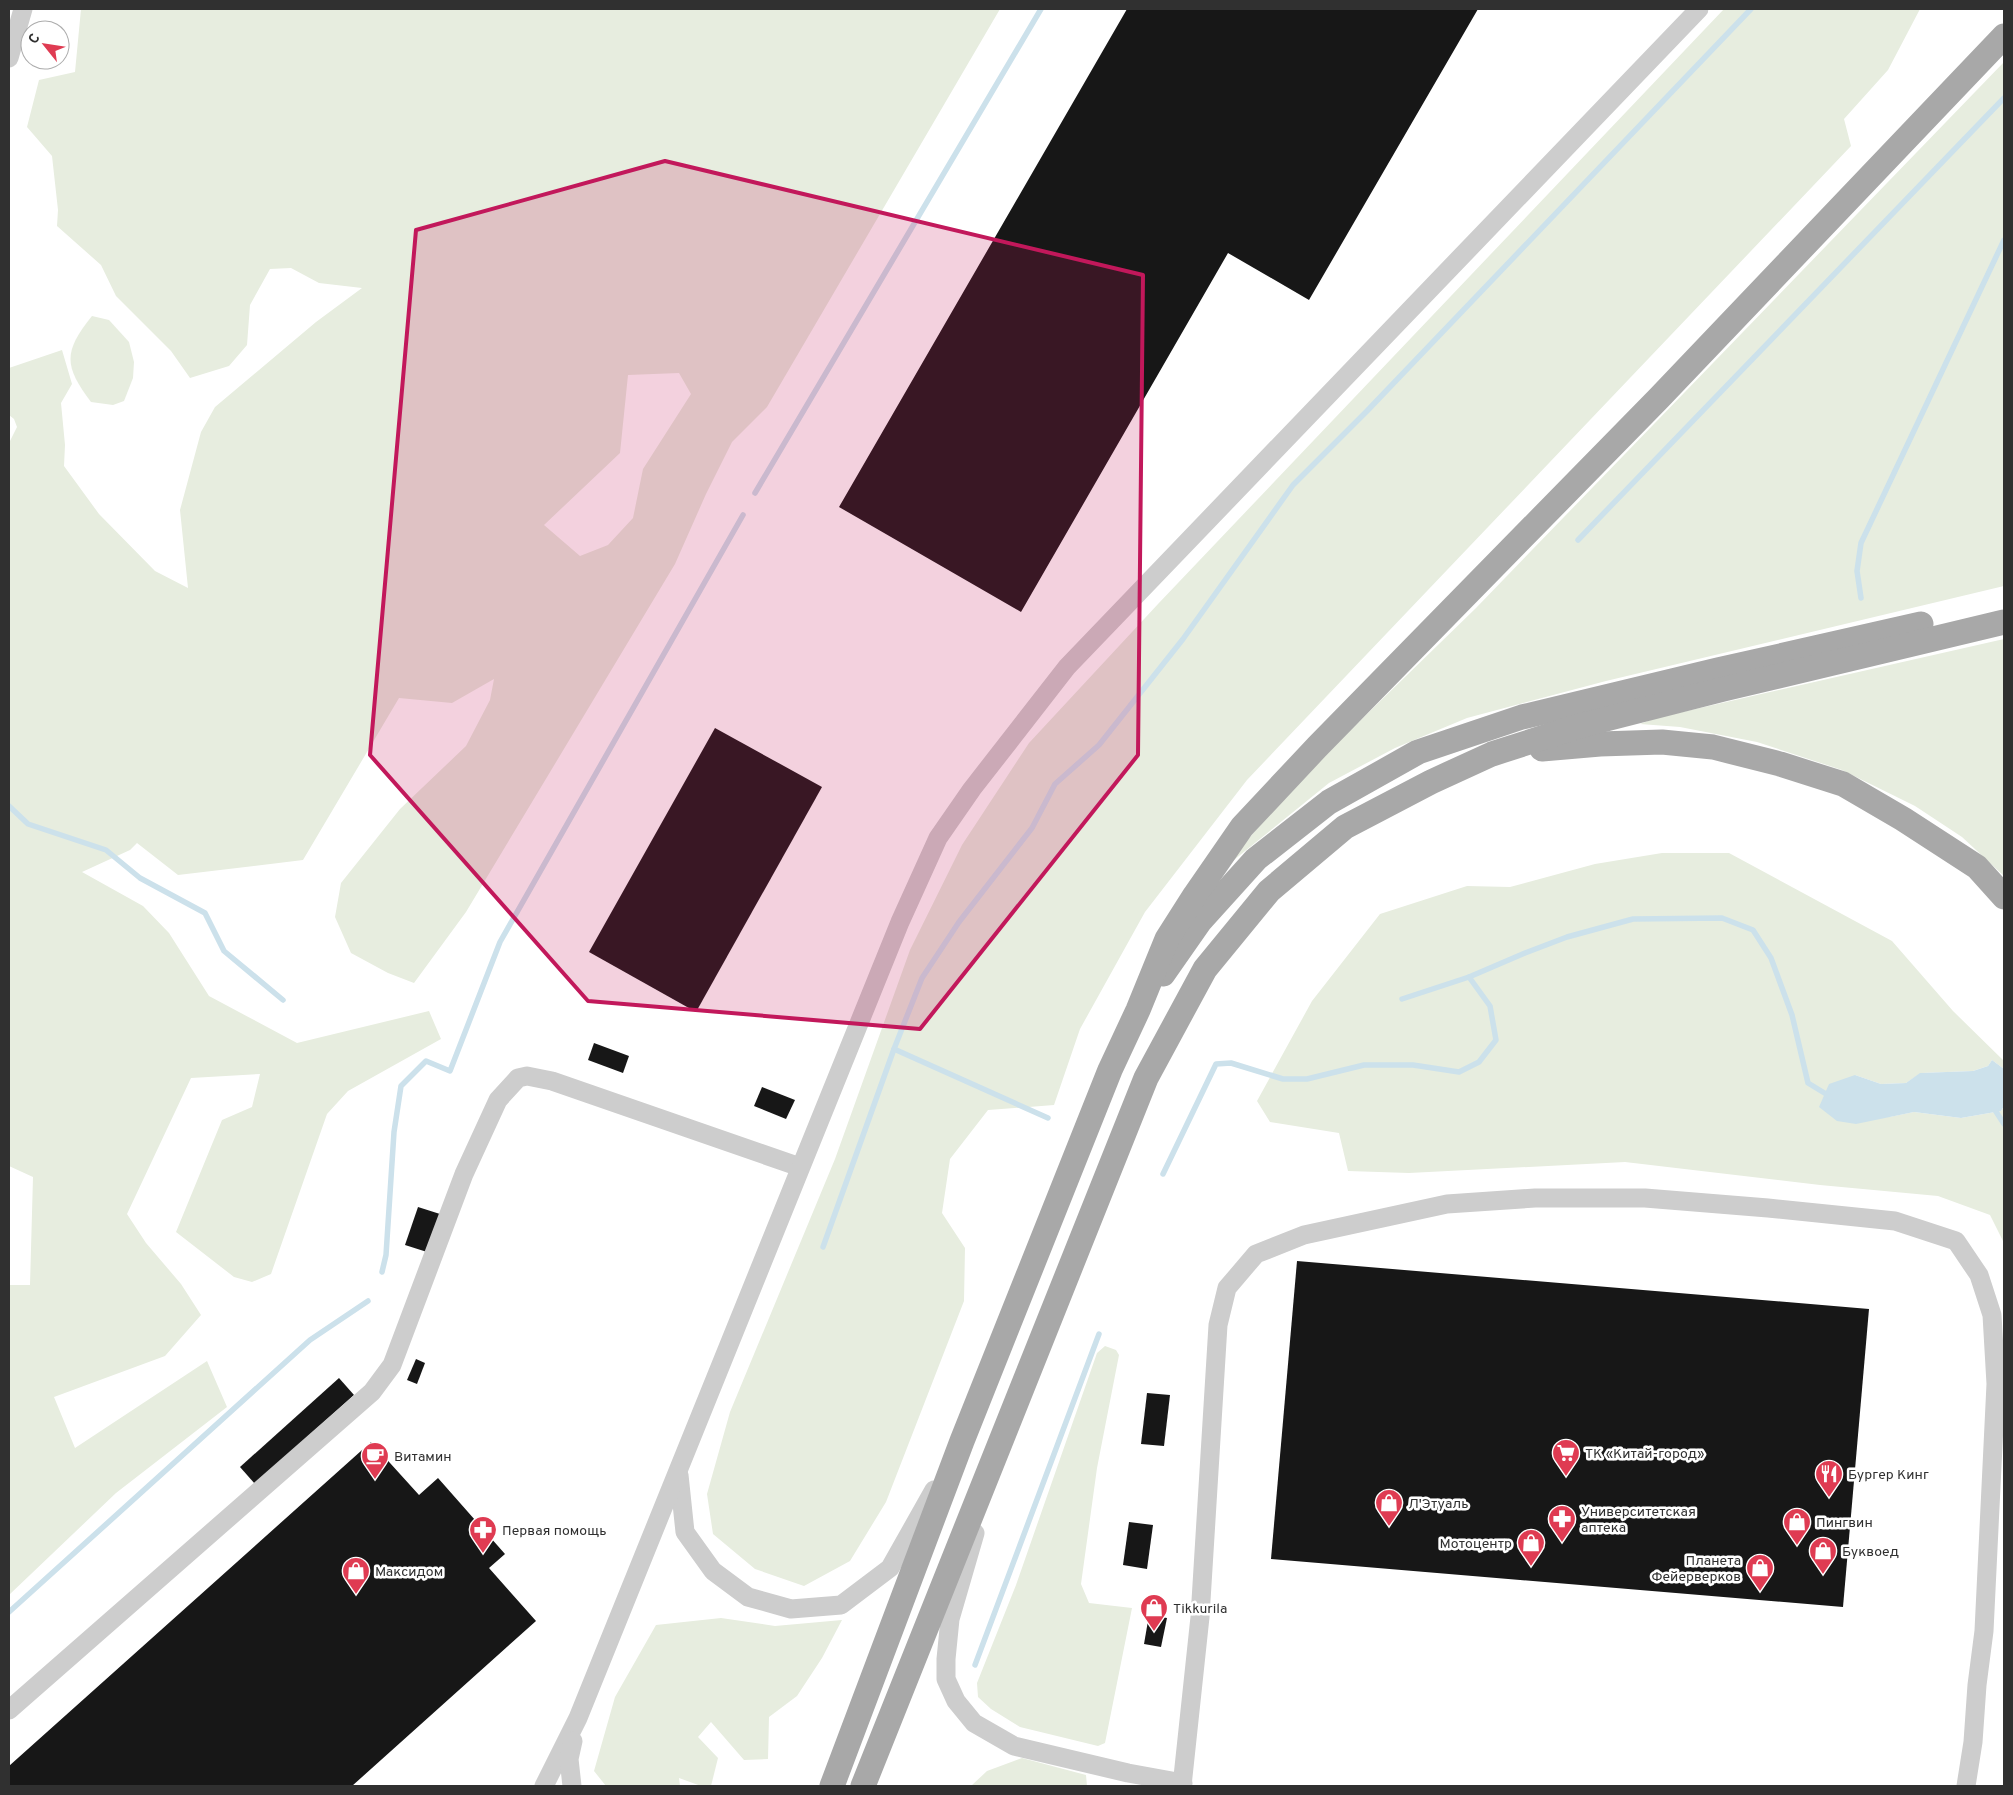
<svg xmlns="http://www.w3.org/2000/svg" width="2013" height="1795" font-family="Overpass,sans-serif">
  <rect width="100%" height="100%" fill="#fff"/>
  <g fill="#e7eddf" fill-rule="evenodd">
    <path d="M 81,9 L 1000,9 L 767,407 L 732,442 L 706,494 L 675,564 L 466,912 L 414,983 L 388,973 L 351,953 L 335,917 L 341,883 L 400,809 L 466,746 L 490,700 L 494,679 L 452,703 L 399,698 L 303,860 L 178,875 L 137,843 L 130,850 L 82,872 L 143,906 L 169,933 L 209,996 L 297,1043 L 429,1011 L 441,1039 L 348,1091 L 327,1114 L 271,1274 L 252,1282 L 234,1277 L 176,1232 L 222,1120 L 252,1107 L 260,1074 L 191,1078 L 127,1214 L 146,1243 L 181,1284 L 201,1315 L 165,1356 L 54,1397 L 75,1448 L 207,1361 L 227,1407 L 116,1493 L 9,1595 L 9,1285 L 30,1285 L 33,1177 L 9,1166 L 9,443 L 17,427 L 14,419 L 9,415 L 9,368 L 62,350 L 72,384 L 61,403 L 65,445 L 64,466 L 99,514 L 155,571 L 188,588 L 180,510 L 201,432 L 215,407 L 316,322 L 362,288 L 319,283 L 291,268 L 270,269 L 250,305 L 247,345 L 229,366 L 190,378 L 171,351 L 116,296 L 101,265 L 57,226 L 58,210 L 52,156 L 27,127 L 39,80 L 75,72 ZM 679,373 L 691,394 L 643,469 L 633,518 L 608,545 L 580,556 L 544,525 L 620,453 L 628,375 Z"/>
    <path d="M 1724,9 L 1920,9 L 1888,70 L 1844,119 L 1851,146 L 1247,780 L 1145,912 L 1080,1029 L 1054,1105 L 988,1110 L 950,1159 L 942,1213 L 965,1248 L 964,1301 L 886,1502 L 850,1561 L 804,1586 L 755,1569 L 713,1534 L 707,1494 L 730,1412 L 835,1159 L 910,950 L 962,845 L 1029,743 L 1158,604 Z"/>
    <path d="M 2004,62 L 2004,586 L 1606,681 L 1467,718 L 1395,748 L 1329,783 L 1224,868 L 1294,785 L 1476,608 Z"/>
    <path d="M 92,316 L 109,320 L 129,342 L 134,362 L 133,378 L 124,401 L 113,405 L 91,402 C 64,366 63,352 92,316 Z"/>
    <path d="M 2004,639 L 2004,876 L 1962,837 L 1915,806 L 1842,770 L 1757,742 L 1680,727 L 1640,724 L 1656,718 Z"/>
    <path d="M 1662,853 L 1729,853 L 1892,941 L 1953,1011 L 2004,1061 L 2004,1069 L 1992,1060 L 1988,1066 L 1973,1071 L 1921,1073 L 1906,1083 L 1881,1084 L 1855,1075 L 1889,1117 L 1914,1112 L 1961,1118 L 2001,1111 L 2004,1106 L 2004,1243 L 1990,1215 L 1938,1196 L 1820,1185 L 1625,1162 L 1409,1173 L 1348,1171 L 1339,1133 L 1270,1122 L 1257,1101 L 1312,1001 L 1380,914 L 1467,886 L 1510,887 L 1595,864 Z"/>
    <path d="M 1105,1346 L 1116,1350 L 1119,1355 L 1097,1468 L 1081,1584 L 1089,1603 L 1132,1608 L 1105,1743 L 1098,1746 L 1020,1727 L 991,1709 L 978,1697 L 977,1683 L 1016,1585 L 1097,1353 Z"/>
    <path d="M 721,1618 L 775,1626 L 842,1620 L 822,1658 L 797,1696 L 769,1717 L 768,1759 L 744,1760 L 711,1722 L 698,1737 L 718,1758 L 711,1786 L 701,1786 L 679,1778 L 680,1786 L 606,1786 L 594,1771 L 615,1697 L 656,1625 Z"/>
    <path d="M 1022,1758 L 1086,1775 L 1087,1786 L 971,1786 L 987,1771 Z"/>
  </g>
  <path fill="#cce1eb" d="M 1992,1060 L 2004,1069 L 2004,1106 L 2001,1111 L 1961,1118 L 1914,1112 L 1856,1124 L 1837,1121 L 1819,1107 L 1829,1084 L 1855,1075 L 1881,1084 L 1906,1083 L 1920,1073 L 1973,1071 L 1988,1066 Z"/>
  <g fill="none" stroke-linecap="round" stroke-linejoin="round">
    <g stroke="#cce1eb" stroke-width="5.5">
      <path d="M 755,493 L 1041,9"/>
      <path d="M 1578,540 L 2004,98"/>
      <path d="M 1861,598 L 1857,571 L 1861,543 L 2004,240"/>
      <path d="M 9,806 L 28,824 L 106,850 L 140,878 L 205,913 L 224,951 L 283,1000"/>
      <path d="M 1402,999 L 1469,977"/>
      <path d="M 894,1049 L 1048,1118"/>
      <path d="M 1993,1107 L 2004,1124"/>
      <path d="M 1163,1174 L 1216,1064 L 1231,1063 L 1283,1079 L 1307,1079 L 1364,1065 L 1413,1065 L 1459,1072 L 1479,1062 L 1496,1040 L 1490,1006 L 1469,977 L 1525,953 L 1567,937 L 1633,919 L 1722,918 L 1753,930 L 1771,958 L 1792,1015 L 1808,1083 L 1831,1097"/>
      <path d="M 823,1247 L 894,1049 L 922,978 L 959,922 L 1032,828 L 1055,784 L 1099,745 L 1183,639 L 1293,485 L 1367,411 L 1751,9"/>
      <path d="M 382,1272 L 386,1255 L 394,1132 L 401,1086 L 426,1061 L 450,1071 L 500,942 L 743,515"/>
      <path d="M 9,1612 L 310,1340 L 368,1301"/>
      <path d="M 975,1665 L 1099,1334"/>
    </g>
  </g>
  <g fill="#171717">
    <path d="M 1127,9 L 1478,9 L 1309,300 L 1228,253 L 1021,612 L 839,507 Z"/>
    <path d="M 715,728 L 822,787 L 696,1012 L 589,952 Z"/>
    <path d="M 594,1043 L 629,1056 L 623,1073 L 588,1060 Z"/>
    <path d="M 762,1087 L 795,1100 L 786,1119 L 754,1106 Z"/>
    <path d="M 418,1207 L 440,1214 L 427,1252 L 405,1245 Z"/>
    <path d="M 1297,1261 L 1869,1309 L 1843,1607 L 1271,1559 Z"/>
    <path d="M 416,1359 L 425,1363 L 417,1384 L 407,1380 Z"/>
    <path d="M 339,1378 L 354,1395 L 255,1484 L 240,1467 Z"/>
    <path d="M 1147,1393 L 1170,1395 L 1164,1446 L 1141,1444 Z"/>
    <path d="M 371,1442 L 419,1495 L 438,1478 L 505,1554 L 489,1568 L 536,1621 L 352,1786 L 9,1786 L 9,1766 Z"/>
    <path d="M 1129,1522 L 1153,1525 L 1147,1569 L 1123,1565 Z"/>
    <path d="M 1149,1615 L 1167,1618 L 1161,1647 L 1144,1644 Z"/>
  </g>
  <g fill="none" stroke-linecap="round" stroke-linejoin="round">
    <g stroke="#cdcdcd" stroke-width="19">
      <path d="M 9,58 L 23,9"/>
      <path d="M 679,1475 L 685,1532 L 713,1571 L 748,1597 L 791,1609 L 841,1605 L 890,1568 L 934,1490"/>
      <path d="M 975,1533 L 950,1619 L 946,1659 L 946,1679 L 956,1701 L 974,1723 L 1014,1746 L 1128,1773 L 1183,1783"/>
      <path d="M 9,1710 L 372,1392 L 392,1365 L 464,1174 L 498,1100 L 518,1078 L 527,1076 L 552,1081 L 800,1167"/>
      <path d="M 544,1786 L 578,1718 L 900,922 L 938,838 L 972,789 L 1067,667 L 1699,9"/>
      <path d="M 572,1786 L 569,1759 L 573,1741"/>
      <path d="M 1182,1786 L 1200,1617 L 1218,1325 L 1227,1288 L 1256,1254 L 1304,1235 L 1447,1204 L 1535,1198 L 1645,1198 L 1768,1208 L 1895,1221 L 1956,1241 L 1979,1275 L 1992,1315 L 1996,1384 L 1984,1631 L 1977,1685 L 1973,1742 L 1966,1786"/>
    </g>
    <g stroke="#a8a8a8" stroke-width="25">
      <path d="M 1542,749 L 1600,744 L 1662,742 L 1713,747 L 1780,764 L 1843,784 L 1903,819 L 1977,867 L 2004,897"/>
      <path d="M 1163,974 L 1200,921 L 1256,859 L 1329,802 L 1418,752 L 1522,717 L 1718,670 L 1921,624"/>
      <path d="M 832,1786 L 962,1441 L 1110,1070 L 1138,1010 L 1167,939 L 1195,895 L 1242,827 L 1317,747 L 1659,398 L 2004,36"/>
      <path d="M 863,1786 L 1146,1078 L 1205,969 L 1269,891 L 1345,827 L 1431,782 L 1492,754 L 1579,726 L 1724,689 L 2004,622"/>
    </g>
  </g>
  <path fill="#c2185b" fill-opacity="0.2" stroke="#c2185b" stroke-width="4" stroke-linejoin="round" d="M 665,161 L 1143,275 L 1138,755 L 920,1029 L 588,1001 L 370,755 L 416,230 Z"/>
  <defs>
    <symbol id="supermarket-pin" viewBox="-11 -11 22 30"><path d="M0 17L-7.5 6A9.5 9.5 0 1 1 7.5 6Z" fill="#df3b52" stroke="#fff"/><path d="M-6-5.5h2.5l.6 2H6L4.5 2H-2.5L-4.4-4H-6ZM-1.5 3.2a1.3 1.3 0 1 0 .1 0ZM3 3.2a1.3 1.3 0 1 0 .1 0Z" fill="#fff"/></symbol>
    <symbol id="cafe-pin" viewBox="-11 -11 22 30"><path d="M0 17L-7.5 6A9.5 9.5 0 1 1 7.5 6Z" fill="#df3b52" stroke="#fff"/><path d="M-5.5-4.5H6V0H3Q3 3.5 0 3.5H-2.5Q-5.5 3.5-5.5 0ZM3-3.2v2h1.7v-2ZM-6 4.5H4V6H-6Z" fill="#fff"/></symbol>
    <symbol id="restaurant-pin" viewBox="-11 -11 22 30"><path d="M0 17L-7.5 6A9.5 9.5 0 1 1 7.5 6Z" fill="#df3b52" stroke="#fff"/><path d="M-5-6h1v4h1v-4h1v4h1v-4h1v5L-1.5 .5V6h-2V.5L-5-1ZM5-6V6H3V1.5H1.5Q1.5-4 5-6Z" fill="#fff"/></symbol>
    <symbol id="shop-pin" viewBox="-11 -11 22 30"><path d="M0 17L-7.5 6A9.5 9.5 0 1 1 7.5 6Z" fill="#df3b52" stroke="#fff"/><path d="M-5-2.5h2.3a2.7 3.5 0 0 1 5.4 0H5L5.5 6h-11ZM-1.5-2.5h3a1.5 2.3 0 0 0-3 0Z" fill="#fff"/></symbol>
    <symbol id="pharmacy-pin" viewBox="-11 -11 22 30"><path d="M0 17L-7.5 6A9.5 9.5 0 1 1 7.5 6Z" fill="#df3b52" stroke="#fff"/><path d="M-2-6h4v4h4v4h-4v4h-4v-4h-4v-4h4Z" fill="#fff"/></symbol>
  </defs>
  <g fill-rule="evenodd">
    <use href="#supermarket-pin" x="1550" y="1437" width="32" height="43"/>
    <use href="#cafe-pin" x="359" y="1440" width="32" height="43"/>
    <use href="#restaurant-pin" x="1813" y="1458" width="32" height="43"/>
    <use href="#shop-pin" x="1373" y="1487" width="32" height="43"/>
    <use href="#pharmacy-pin" x="1546" y="1503" width="32" height="43"/>
    <use href="#shop-pin" x="1781" y="1506" width="32" height="43"/>
    <use href="#pharmacy-pin" x="467" y="1514" width="32" height="43"/>
    <use href="#shop-pin" x="1515" y="1527" width="32" height="43"/>
    <use href="#shop-pin" x="1807" y="1535" width="32" height="43"/>
    <use href="#shop-pin" x="1744" y="1552" width="32" height="43"/>
    <use href="#shop-pin" x="340" y="1555" width="32" height="43"/>
    <use href="#shop-pin" x="1138" y="1592" width="32" height="43"/>
  </g>
  <g text-anchor="middle" stroke-width="5" stroke-linejoin="round" paint-order="stroke">
    <g font-size="14" fill="#303030" stroke="#fff" text-anchor="start">
      <text x="1585" y="1458">ТК «Китай-город»</text>
      <text x="394" y="1461">Витамин</text>
      <text x="1848" y="1479">Бургер Кинг</text>
      <text x="1408" y="1508">Л'Этуаль</text>
      <text x="1581" y="1516">Университетская<tspan x="1581" dy="16">аптека</tspan></text>
      <text x="1816" y="1527">Пингвин</text>
      <text x="502" y="1535">Первая помощь</text>
      <text x="1512" y="1548" text-anchor="end">Мотоцентр</text>
      <text x="1842" y="1556">Буквоед</text>
      <text x="1741" y="1565" text-anchor="end">Планета<tspan x="1741" dy="16">Фейерверков</tspan></text>
      <text x="375" y="1576">Максидом</text>
      <text x="1173" y="1613">Tikkurila</text>
    </g>
  </g>
  <rect width="2013" height="1795" fill="none" stroke="#303030" stroke-width="20"/>
  <g transform="translate(45 45) rotate(300)"><circle r="24" fill="#ffffff" stroke="#acacac"/>
  <path d="M0-4L9 19L0 12L-9 19Z" fill="#df3b52"/>
  <text y="-8" font-size="14" font-weight="bold" text-anchor="middle" fill="#303030">С</text>
  </g>
</svg>
